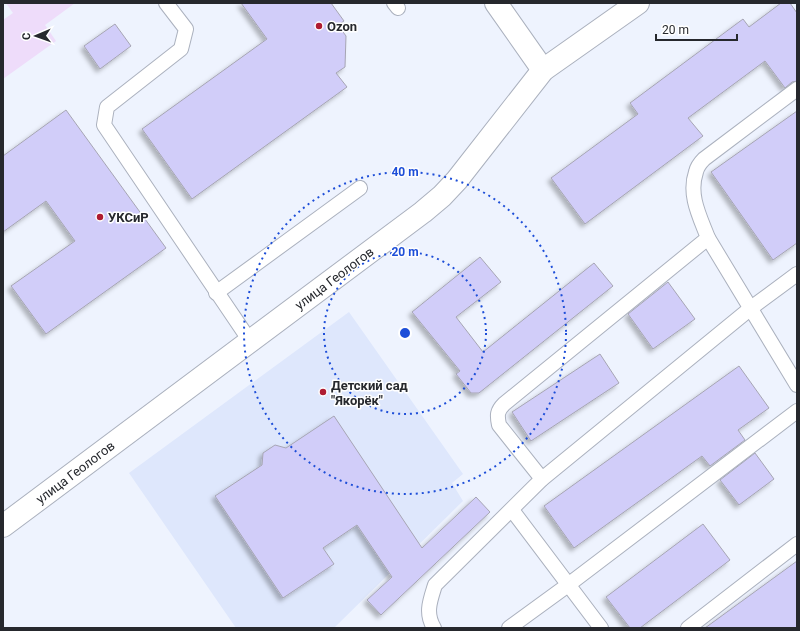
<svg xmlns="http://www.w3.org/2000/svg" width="800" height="631" font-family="Roboto,sans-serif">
  <defs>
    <filter id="shadow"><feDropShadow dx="-3.5" dy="3.5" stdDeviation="2" flood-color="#0004"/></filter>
  </defs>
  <rect width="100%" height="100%" fill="#eef3fe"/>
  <path fill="#dee7fc" d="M 349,312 L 463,474 L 452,483 L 463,501 L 334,628 L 236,628 L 129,473 Z"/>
  <path fill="#eedcfa" d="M 6,3 L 75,3 L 45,25 L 56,41 L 3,79 L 3,20 L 13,13 Z"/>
  <g fill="#d1cdf9" stroke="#a6a5b3" filter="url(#shadow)">
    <path d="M 241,3 L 331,3 L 344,21 L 338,25 L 346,36 L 345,67 L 336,73 L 347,87 L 192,199 L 142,129 L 267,39 Z"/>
    <path d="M 781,3 L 790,3 L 797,13 L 797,81 L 792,82 L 785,88 L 765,61 L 688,118 L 703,136 L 585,224 L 551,178 L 638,114 L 630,103 L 743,19 L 749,27 Z"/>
    <path d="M 115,24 L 131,46 L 100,69 L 84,46 Z"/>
    <path d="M 66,110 L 166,248 L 46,334 L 11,286 L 75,241 L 46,201 L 3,232 L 3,156 Z"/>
    <path d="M 797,111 L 797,243 L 773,260 L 711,172 Z"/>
    <path d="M 480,257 L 501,282 L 456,317 L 483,352 L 594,263 L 613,286 L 479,393 L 471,393 L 456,374 L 460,371 L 412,312 Z"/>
    <path d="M 668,282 L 695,319 L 653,349 L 628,314 Z"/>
    <path d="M 600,354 L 619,383 L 531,441 L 512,412 Z"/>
    <path d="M 739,366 L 769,408 L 738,430 L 745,440 L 710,466 L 702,456 L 574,548 L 544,506 Z"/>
    <path d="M 334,416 L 422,548 L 476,497 L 490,512 L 381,615 L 367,600 L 392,577 L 357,525 L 323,548 L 334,564 L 283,598 L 215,496 L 262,465 L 263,453 L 275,445 L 286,448 Z"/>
    <path d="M 755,453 L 774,479 L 739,505 L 720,480 Z"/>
    <path d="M 703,524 L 730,560 L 640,628 L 630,628 L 606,597 Z"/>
    <path d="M 797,561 L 797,628 L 705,628 Z"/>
  </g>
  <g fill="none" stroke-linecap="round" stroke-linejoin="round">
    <defs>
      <g id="lane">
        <path d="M 166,3 L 186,29 L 181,49 L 107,107 L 104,125 L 250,341"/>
        <path d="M 394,3 L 398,8"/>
        <path d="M 708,238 L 797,385"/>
        <path d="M 216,293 L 360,188"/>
        <path d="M 542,479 L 499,425 C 497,415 497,411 504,404 L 708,238 C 700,217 688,195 696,172 C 697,167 701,162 704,159 L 797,89"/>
        <path d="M 512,510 L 601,628"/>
        <path d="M 434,628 C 425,613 430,601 435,585 L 542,479 L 751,308 L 797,274"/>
        <path d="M 509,628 L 568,585 L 797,411"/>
        <path d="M 688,628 L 797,544"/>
      </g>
      <g id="street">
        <path d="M 496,3 L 543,70"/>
        <path d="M 3,526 L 423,212 L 442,196 L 457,180 L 543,70 L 638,3"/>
      </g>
    </defs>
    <use href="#lane" stroke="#abb1be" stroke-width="16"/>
    <use href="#street" stroke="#abb1be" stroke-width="24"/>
    <use href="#lane" stroke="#fff" stroke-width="14"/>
    <use href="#street" stroke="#fff" stroke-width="22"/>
  </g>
  <g fill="none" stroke="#1d4ed8" stroke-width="2" stroke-dasharray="2 4">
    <circle cx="405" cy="333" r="81"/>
    <circle cx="405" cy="333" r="161"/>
  </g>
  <g fill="#af1b32" stroke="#fff" stroke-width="1.5">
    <circle cx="319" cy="26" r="4"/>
    <circle cx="100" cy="217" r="4"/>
    <circle cx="323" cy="392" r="4"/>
  </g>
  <g text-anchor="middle" stroke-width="3" stroke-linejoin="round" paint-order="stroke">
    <g font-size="13" font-weight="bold" fill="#26282d" stroke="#fff" text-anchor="start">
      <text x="327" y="31">Ozon</text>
      <text x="108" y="222">УКСиР</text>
      <text x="331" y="390">Детский сад<tspan x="331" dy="15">"Якорёк"</tspan></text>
    </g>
    <g font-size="13" fill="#26282d" stroke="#fff">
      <text transform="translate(334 278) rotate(-37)" y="5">улица Геологов</text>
      <text transform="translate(75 472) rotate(-37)" y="5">улица Геологов</text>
    </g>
  </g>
  <circle cx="405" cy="333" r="6" fill="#1d4ed8" stroke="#fff" stroke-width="2"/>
  <g font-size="12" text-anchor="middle" font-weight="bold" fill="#1d4ed8" stroke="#fff" stroke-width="3" stroke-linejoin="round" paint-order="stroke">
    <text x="405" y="176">40 m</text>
    <text x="405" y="256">20 m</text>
  </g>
  <rect width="800" height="631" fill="none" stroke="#26282d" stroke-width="8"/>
  <g transform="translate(36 36) rotate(268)" stroke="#ffffff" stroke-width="3" paint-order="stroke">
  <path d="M0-3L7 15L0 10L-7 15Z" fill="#26282d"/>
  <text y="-6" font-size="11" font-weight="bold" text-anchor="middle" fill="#26282d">С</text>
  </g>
  <path d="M656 34v6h81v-6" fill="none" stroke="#26282d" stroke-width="2"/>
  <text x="662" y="34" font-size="12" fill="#26282d" stroke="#ffffff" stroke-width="3" paint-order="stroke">20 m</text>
</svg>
